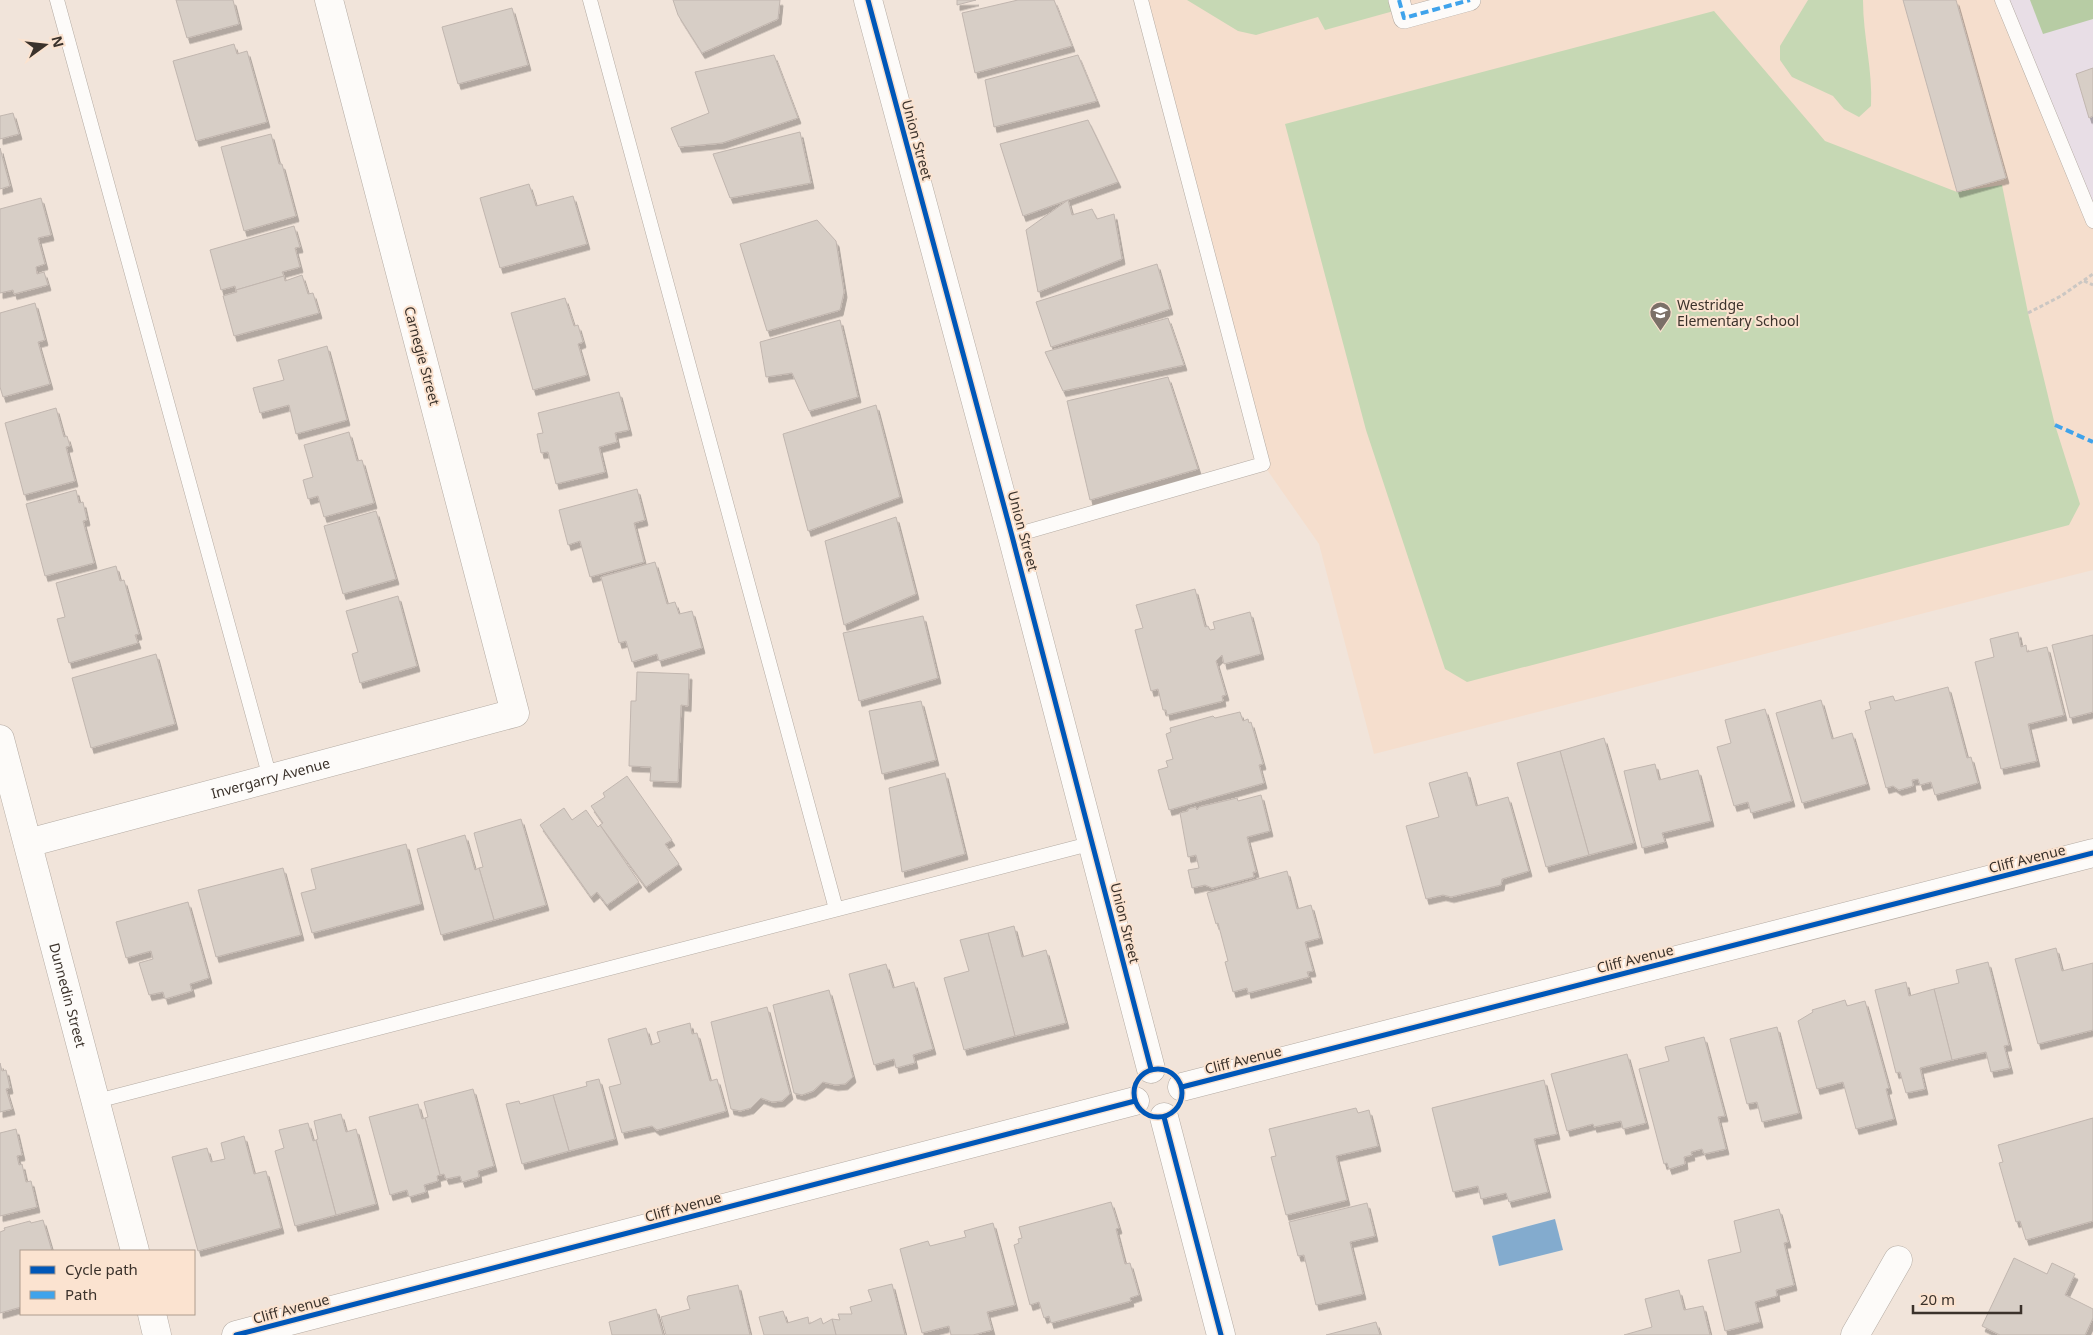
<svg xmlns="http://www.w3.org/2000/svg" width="2093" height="1335" font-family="'Noto Sans',sans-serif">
  <defs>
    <filter id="shadow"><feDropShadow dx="3" dy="5.5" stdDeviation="0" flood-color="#0004"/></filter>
  </defs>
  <rect width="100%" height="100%" fill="#f1e4da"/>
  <path fill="#e8dee6" d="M 2002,0 L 2093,0 L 2093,221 Z"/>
  <path fill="#f5decd" d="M 1141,0 L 2002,0 L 2093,221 L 2093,570 L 1374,754 L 1319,544 L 1263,464 Z"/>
  <g fill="#c6d8b4">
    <path d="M 1187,0 L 1399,0 L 1401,9 L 1325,30 L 1318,17 L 1256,35 L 1238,31 Z"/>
    <path d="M 1808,0 L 1863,0 C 1863,37 1873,70 1871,106 L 1859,117 L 1844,109 L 1833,96 L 1792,77 L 1780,60 L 1780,46 Z"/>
    <path d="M 1714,11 L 1825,141 L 1957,192 L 2002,185 L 2028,313 L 2055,425 L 2080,504 L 2069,525 L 1467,682 L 1445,669 L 1366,430 L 1285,124 Z"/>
  </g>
  <path fill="#b7cca4" d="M 2030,0 L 2093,0 L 2093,19 L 2043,34 Z"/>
  <path fill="#83abce" d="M 1555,1219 L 1563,1250 L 1499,1266 L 1492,1236 Z"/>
  <g fill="#d7cec6" stroke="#c1b6af" filter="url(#shadow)">
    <path d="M 176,0 L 233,0 L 239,24 L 187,38 Z"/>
    <path d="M 673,0 L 780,0 L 778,19 L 702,53 L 678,15 Z"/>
    <path d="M 957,0 L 976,0 L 957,5 Z"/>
    <path d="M 1018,0 L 1054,0 L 1072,46 L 975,73 L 962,13 Z"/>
    <path d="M 1903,0 L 1956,0 L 2006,178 L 1957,192 Z"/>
    <path d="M 512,8 L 528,65 L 458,84 L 442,27 Z"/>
    <path d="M 234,44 L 237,54 L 247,51 L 267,122 L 196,141 L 173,61 Z"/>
    <path d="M 774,55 L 798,118 L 722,143 L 679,147 L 671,128 L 709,113 L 695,72 Z"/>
    <path d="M 1078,55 L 1097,101 L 994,127 L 985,80 Z"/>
    <path d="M 2093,68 L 2093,116 L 2089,118 L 2076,74 Z"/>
    <path d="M 13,113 L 19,134 L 0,139 L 0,116 Z"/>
    <path d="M 1088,120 L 1118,182 L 1023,216 L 1000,144 Z"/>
    <path d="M 800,132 L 811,183 L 730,198 L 713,154 Z"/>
    <path d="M 271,134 L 279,164 L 282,164 L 296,216 L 244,231 L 221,147 Z"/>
    <path d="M 0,148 L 10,186 L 0,189 Z"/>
    <path d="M 529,184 L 536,206 L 573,196 L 587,244 L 500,268 L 480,198 Z"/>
    <path d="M 41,198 L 51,235 L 38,238 L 45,264 L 36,267 L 37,274 L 44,272 L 48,285 L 14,294 L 13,290 L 0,293 L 0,209 Z"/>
    <path d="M 1068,200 L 1072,215 L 1092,209 L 1097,219 L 1114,214 L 1122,259 L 1038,292 L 1026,230 Z"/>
    <path d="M 817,220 L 836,241 L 844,292 L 840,310 L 767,331 L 740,244 Z"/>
    <path d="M 294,226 L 300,247 L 295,248 L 300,267 L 282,272 L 284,276 L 236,290 L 235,286 L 221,290 L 210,250 Z"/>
    <path d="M 1157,264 L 1170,309 L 1051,347 L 1036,302 Z"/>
    <path d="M 302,275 L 308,294 L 313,293 L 319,313 L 234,336 L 223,296 L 237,292 L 236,290 L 284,276 L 285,281 Z"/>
    <path d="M 565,298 L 574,326 L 578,325 L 583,342 L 578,344 L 587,375 L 533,390 L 511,313 Z"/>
    <path d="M 35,303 L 45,340 L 38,342 L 50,384 L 3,397 L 0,387 L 0,313 Z"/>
    <path d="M 1168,318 L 1184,365 L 1063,391 L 1045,352 Z"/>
    <path d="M 840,320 L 858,397 L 809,411 L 792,373 L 766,377 L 760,342 Z"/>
    <path d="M 327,346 L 347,420 L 296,434 L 289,405 L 260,413 L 253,388 L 284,380 L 278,360 Z"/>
    <path d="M 1168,377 L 1198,469 L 1090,500 L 1067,401 Z"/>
    <path d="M 619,392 L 629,430 L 615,433 L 617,442 L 599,447 L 605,472 L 556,484 L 548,452 L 541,453 L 537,434 L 543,433 L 538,413 Z"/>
    <path d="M 876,405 L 900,497 L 808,531 L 783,434 Z"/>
    <path d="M 56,408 L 64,437 L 67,436 L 70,446 L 66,447 L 75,481 L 24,495 L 5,423 Z"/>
    <path d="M 349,432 L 357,461 L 362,460 L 374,503 L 324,517 L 318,496 L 308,499 L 303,480 L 313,477 L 304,445 Z"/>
    <path d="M 637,489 L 645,520 L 634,523 L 644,562 L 590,577 L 580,541 L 568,545 L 559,510 Z"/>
    <path d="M 76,490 L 79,503 L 83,502 L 87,520 L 83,521 L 94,563 L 45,576 L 26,504 Z"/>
    <path d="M 376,511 L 396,579 L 343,594 L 324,526 Z"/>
    <path d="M 896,517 L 916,594 L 844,625 L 825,541 Z"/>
    <path d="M 655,562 L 667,604 L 675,602 L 679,614 L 692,611 L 702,648 L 659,661 L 657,654 L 632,662 L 626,641 L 619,643 L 601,577 Z"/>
    <path d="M 116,566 L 120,581 L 124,580 L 139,634 L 135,635 L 138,643 L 69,663 L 57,619 L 65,617 L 56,583 Z"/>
    <path d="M 1195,589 L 1205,627 L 1208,626 L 1210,630 L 1215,629 L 1213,622 L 1250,612 L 1261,654 L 1224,664 L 1222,655 L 1216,661 L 1226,695 L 1222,696 L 1223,701 L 1167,715 L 1166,710 L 1163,710 L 1158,689 L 1151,691 L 1135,630 L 1143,628 L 1136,605 Z"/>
    <path d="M 398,596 L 417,666 L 360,683 L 352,654 L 358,652 L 346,611 Z"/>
    <path d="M 923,616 L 938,678 L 859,701 L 843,633 Z"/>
    <path d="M 2018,632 L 2021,647 L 2026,645 L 2027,652 L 2047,647 L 2064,715 L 2028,724 L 2037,761 L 2001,769 L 1975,662 L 1994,657 L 1990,639 Z"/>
    <path d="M 2093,635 L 2093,712 L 2070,718 L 2052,645 Z"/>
    <path d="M 156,654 L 175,724 L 91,748 L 72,678 Z"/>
    <path d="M 637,672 L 689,674 L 688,706 L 681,705 L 678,782 L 650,781 L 651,767 L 629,766 L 631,701 L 636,701 Z"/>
    <path d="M 1948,687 L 1967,758 L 1971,757 L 1978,783 L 1935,795 L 1931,782 L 1920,785 L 1918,779 L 1912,780 L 1913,786 L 1899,790 L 1893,786 L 1886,788 L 1865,711 L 1871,709 L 1869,702 L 1893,696 L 1895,701 Z"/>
    <path d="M 1821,700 L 1832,739 L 1852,733 L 1867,784 L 1802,803 L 1776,713 Z"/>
    <path d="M 921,701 L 936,760 L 882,774 L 869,711 Z"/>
    <path d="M 1765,709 L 1792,801 L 1751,813 L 1748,802 L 1734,806 L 1717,747 L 1731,743 L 1725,720 Z"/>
    <path d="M 1240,712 L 1243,721 L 1248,719 L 1249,723 L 1251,722 L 1263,764 L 1259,765 L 1264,783 L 1169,810 L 1158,770 L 1168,767 L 1166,761 L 1173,759 L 1166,734 L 1171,732 L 1170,728 L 1213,716 L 1215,718 Z"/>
    <path d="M 1604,738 L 1634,843 L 1589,855 L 1560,751 Z"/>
    <path d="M 1560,751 L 1589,855 L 1546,867 L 1517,763 Z"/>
    <path d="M 1655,764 L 1659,780 L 1698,770 L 1711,821 L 1662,833 L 1665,842 L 1642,848 L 1624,771 Z"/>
    <path d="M 1467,772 L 1476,806 L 1508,797 L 1529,871 L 1502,879 L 1501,885 L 1451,897 L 1443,895 L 1426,899 L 1406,826 L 1439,817 L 1429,783 Z"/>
    <path d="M 945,773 L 965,854 L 902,872 L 889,788 Z"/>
    <path d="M 627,776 L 672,840 L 665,844 L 679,864 L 646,887 L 600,825 L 603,823 L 591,806 L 605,797 L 603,793 Z"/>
    <path d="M 1261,795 L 1270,831 L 1247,837 L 1256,872 L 1253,872 L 1254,877 L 1212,888 L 1205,885 L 1192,888 L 1188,870 L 1199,868 L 1196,855 L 1188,857 L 1180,813 L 1188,811 L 1188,809 L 1196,807 L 1197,810 L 1199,807 L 1237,798 L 1238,801 Z"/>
    <path d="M 564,808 L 572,820 L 586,810 L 598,827 L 600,825 L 639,882 L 607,905 L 597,892 L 591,897 L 540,825 Z"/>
    <path d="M 521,819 L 546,905 L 494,920 L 479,868 L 483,867 L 474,833 Z"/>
    <path d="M 465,835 L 475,870 L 479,868 L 494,920 L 441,935 L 417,849 Z"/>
    <path d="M 406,844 L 421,904 L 312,933 L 301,893 L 316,889 L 311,869 Z"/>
    <path d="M 283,868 L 301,935 L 216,957 L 198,890 Z"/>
    <path d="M 1287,871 L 1297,909 L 1311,905 L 1320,938 L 1305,942 L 1313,971 L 1307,972 L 1309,977 L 1248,993 L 1247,988 L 1233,992 L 1225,962 L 1228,961 L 1218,923 L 1216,924 L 1207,893 Z"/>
    <path d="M 188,902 L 209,978 L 190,984 L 192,991 L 165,999 L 163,992 L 149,995 L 139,963 L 153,959 L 151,951 L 126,958 L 116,922 Z"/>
    <path d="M 1014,926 L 1022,957 L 1046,950 L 1066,1023 L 1015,1036 L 988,933 Z"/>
    <path d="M 988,933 L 1015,1036 L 964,1050 L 944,978 L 969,971 L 960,940 Z"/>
    <path d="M 2056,948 L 2062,971 L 2093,963 L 2093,1030 L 2038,1044 L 2015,959 Z"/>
    <path d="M 1988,962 L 2009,1045 L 2004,1046 L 2010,1068 L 1991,1072 L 1986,1052 L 1952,1060 L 1934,989 L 1959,983 L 1956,970 Z"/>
    <path d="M 886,964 L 893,988 L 914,982 L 933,1049 L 913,1055 L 915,1063 L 896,1068 L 894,1059 L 874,1065 L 849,974 Z"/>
    <path d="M 1906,982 L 1909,996 L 1934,989 L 1952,1060 L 1920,1068 L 1925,1089 L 1906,1093 L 1900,1072 L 1896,1073 L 1875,990 Z"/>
    <path d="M 829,990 L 853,1077 L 845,1084 L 835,1085 L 823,1082 L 813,1091 L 802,1095 L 794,1093 L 773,1005 Z"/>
    <path d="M 1845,1000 L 1847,1006 L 1865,1001 L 1889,1088 L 1886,1089 L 1894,1119 L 1856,1129 L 1843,1082 L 1817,1089 L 1798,1021 L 1813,1012 L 1812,1010 Z"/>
    <path d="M 767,1007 L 790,1094 L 782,1101 L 772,1102 L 761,1098 L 751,1108 L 740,1111 L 731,1109 L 711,1022 Z"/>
    <path d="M 690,1023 L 692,1034 L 697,1033 L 710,1081 L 717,1079 L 726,1111 L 657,1130 L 652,1126 L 622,1133 L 609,1087 L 621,1084 L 608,1039 L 646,1028 L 651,1045 L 660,1042 L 657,1032 Z"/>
    <path d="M 1777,1027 L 1799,1113 L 1762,1122 L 1757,1102 L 1747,1104 L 1730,1039 Z"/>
    <path d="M 1704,1037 L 1725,1116 L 1718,1117 L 1726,1149 L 1704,1154 L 1702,1149 L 1691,1152 L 1692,1155 L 1684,1157 L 1685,1164 L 1669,1169 L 1667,1163 L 1664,1164 L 1639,1069 L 1669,1061 L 1665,1047 Z"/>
    <path d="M 1627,1054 L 1646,1123 L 1623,1129 L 1621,1121 L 1594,1127 L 1593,1124 L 1567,1131 L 1551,1074 Z"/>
    <path d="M 0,1063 L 2,1071 L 6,1070 L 10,1088 L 6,1089 L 12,1109 L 0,1112 Z"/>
    <path d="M 599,1079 L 615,1139 L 569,1151 L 553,1095 L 587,1086 L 586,1082 Z"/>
    <path d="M 1544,1080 L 1557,1134 L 1534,1139 L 1548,1192 L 1509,1202 L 1506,1193 L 1481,1199 L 1478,1186 L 1453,1192 L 1432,1108 Z"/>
    <path d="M 473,1089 L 494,1166 L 478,1171 L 479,1177 L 462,1182 L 460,1176 L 446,1179 L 444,1174 L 440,1175 L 425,1118 L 428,1117 L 424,1102 Z"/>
    <path d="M 553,1095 L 569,1151 L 522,1164 L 506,1104 L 519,1101 L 520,1104 Z"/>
    <path d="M 418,1104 L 422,1119 L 425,1118 L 440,1175 L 437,1176 L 438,1181 L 424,1185 L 426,1192 L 409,1197 L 407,1190 L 390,1195 L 369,1117 Z"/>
    <path d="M 1356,1108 L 1358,1113 L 1369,1110 L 1378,1146 L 1336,1156 L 1347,1200 L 1286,1215 L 1271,1157 L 1276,1156 L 1269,1129 Z"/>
    <path d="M 341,1114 L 346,1132 L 356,1129 L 376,1204 L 336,1215 L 316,1140 L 318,1139 L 314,1121 Z"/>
    <path d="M 2093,1118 L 2093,1221 L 2026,1240 L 2020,1221 L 2016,1222 L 1999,1163 L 2003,1162 L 1998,1145 Z"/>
    <path d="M 308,1123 L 313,1141 L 316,1140 L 336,1215 L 295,1226 L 275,1151 L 284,1148 L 279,1130 Z"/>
    <path d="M 16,1129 L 22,1155 L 17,1156 L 19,1165 L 22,1164 L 26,1182 L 31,1181 L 37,1207 L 0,1216 L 0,1133 Z"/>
    <path d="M 244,1136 L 254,1174 L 266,1171 L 281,1228 L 198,1251 L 172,1157 L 207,1148 L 211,1162 L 225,1159 L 221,1143 Z"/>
    <path d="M 1111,1202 L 1119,1228 L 1116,1229 L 1125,1264 L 1130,1263 L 1139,1295 L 1130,1298 L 1131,1301 L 1051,1323 L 1049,1316 L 1044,1318 L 1039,1302 L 1030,1305 L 1014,1245 L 1019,1243 L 1018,1239 L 1022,1238 L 1019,1227 Z"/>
    <path d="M 1367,1203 L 1375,1236 L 1350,1242 L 1363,1294 L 1316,1305 L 1304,1255 L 1298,1256 L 1289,1222 Z"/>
    <path d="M 1779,1209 L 1788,1242 L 1784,1243 L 1794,1285 L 1776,1290 L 1777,1296 L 1755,1302 L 1760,1322 L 1725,1331 L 1708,1260 L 1741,1252 L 1734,1221 Z"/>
    <path d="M 43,1220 L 52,1251 L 21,1251 L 21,1307 L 0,1313 L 0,1232 L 5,1230 L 4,1228 L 30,1221 L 31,1223 Z"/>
    <path d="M 993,1223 L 1015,1305 L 987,1312 L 992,1330 L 973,1335 L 951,1335 L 949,1326 L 922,1333 L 900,1249 L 928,1241 L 930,1246 L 966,1237 L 964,1231 Z"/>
    <path d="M 2014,1258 L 2047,1274 L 2052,1263 L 2075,1274 L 2065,1295 L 2093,1309 L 2093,1318 L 2085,1335 L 2000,1335 L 1982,1326 Z"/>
    <path d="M 892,1284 L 905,1335 L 836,1335 L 832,1319 L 840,1320 L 838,1314 L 852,1314 L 850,1307 L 872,1301 L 868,1290 Z"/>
    <path d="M 738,1285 L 750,1335 L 666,1335 L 661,1317 L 690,1309 L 687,1299 L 688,1296 Z"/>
    <path d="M 1679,1290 L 1684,1310 L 1703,1306 L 1710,1335 L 1624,1335 L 1652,1327 L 1645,1299 Z"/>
    <path d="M 656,1309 L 663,1335 L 612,1335 L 609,1322 Z"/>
    <path d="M 783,1311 L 787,1323 L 808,1317 L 809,1324 L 821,1318 L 823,1324 L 832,1319 L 836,1335 L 764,1335 L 759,1317 Z"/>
    <path d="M 1376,1322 L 1380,1335 L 1326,1335 Z"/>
  </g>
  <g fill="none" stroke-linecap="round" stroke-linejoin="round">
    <defs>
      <g id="service">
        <path d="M 57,0 L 270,778"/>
        <path d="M 590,0 L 836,909"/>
        <path d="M 2002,0 L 2093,221"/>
        <path d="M 1012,536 L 1263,464 L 1141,0"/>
        <path d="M 97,1101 L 1093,843"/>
      </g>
      <path id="pedestrian" d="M 1399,0 L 1404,18 L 1470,0"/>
      <g id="minor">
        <path d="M 868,0 L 1012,536 L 1151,1069"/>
        <path id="s1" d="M 0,739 L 135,1251"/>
        <path id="s2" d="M 28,843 L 515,713 L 329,0"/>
        <path d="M 1182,1087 L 2093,853"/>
        <path d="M 1164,1117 L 1221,1335"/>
        <path d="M 152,1314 L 157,1335"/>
        <path d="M 236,1335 L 1135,1101"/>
        <path d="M 1855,1335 L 1898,1260"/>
      </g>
    </defs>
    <use href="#service" stroke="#b4aba3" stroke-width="15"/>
    <use href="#pedestrian" stroke="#b4aba3" stroke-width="22"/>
    <use href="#minor" stroke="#b4aba3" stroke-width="29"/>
    <g stroke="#cbc7c3" stroke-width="3" stroke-dasharray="4 2.5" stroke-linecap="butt">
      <path d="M 2084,281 L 2093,285"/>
      <path d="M 2028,313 L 2061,296 L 2093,274"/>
    </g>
    <use href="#service" stroke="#fdfbf9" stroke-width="14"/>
    <use href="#pedestrian" stroke="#fdfbf9" stroke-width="21"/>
    <use href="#minor" stroke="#fdfbf9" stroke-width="28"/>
    <g stroke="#3fa3eb" stroke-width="4" stroke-dasharray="8 4" stroke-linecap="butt">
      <path d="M 1399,0 L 1404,18 L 1470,0"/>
      <path d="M 2055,425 L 2093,442"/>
    </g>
    <defs>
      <g id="cycleway">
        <path d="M 868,0 L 1012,536 L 1151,1069"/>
        <circle cx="1158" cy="1093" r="24"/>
        <path d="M 1182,1087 L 2093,853"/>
        <path d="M 1164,1117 L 1221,1335"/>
        <path d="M 236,1335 L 1135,1101"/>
      </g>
    </defs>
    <use href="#cycleway" stroke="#fbe3d0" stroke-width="8"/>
    <use href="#cycleway" stroke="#0057b8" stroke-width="5"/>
  </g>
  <defs>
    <symbol id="school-pin" viewBox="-11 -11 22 30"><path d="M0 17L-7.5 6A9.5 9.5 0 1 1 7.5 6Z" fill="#7b7068" stroke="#fbe3d0"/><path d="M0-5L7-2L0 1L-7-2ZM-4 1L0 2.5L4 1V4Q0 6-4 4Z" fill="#fff"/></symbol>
  </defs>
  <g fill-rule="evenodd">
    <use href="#school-pin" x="1648" y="300" width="25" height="34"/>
  </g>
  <g text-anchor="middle" stroke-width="4" stroke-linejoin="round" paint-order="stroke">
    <g font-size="14" fill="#3b322b" stroke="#fbe3d0">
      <text transform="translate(917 140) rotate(75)" y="5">Union Street</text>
      <text transform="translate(422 356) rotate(75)" y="5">Carnegie Street</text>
      <text transform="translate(1023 531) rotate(75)" y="5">Union Street</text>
      <text dy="5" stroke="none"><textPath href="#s2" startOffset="251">Invergarry Avenue</textPath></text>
      <text transform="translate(2027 859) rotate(-14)" y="5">Cliff Avenue</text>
      <text transform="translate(1125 923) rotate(76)" y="5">Union Street</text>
      <text transform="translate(1635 959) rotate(-14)" y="5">Cliff Avenue</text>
      <text dy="5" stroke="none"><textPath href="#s1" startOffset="265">Dunnedin Street</textPath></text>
      <text transform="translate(1243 1060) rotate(-14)" y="5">Cliff Avenue</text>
      <text transform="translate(683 1207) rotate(-15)" y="5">Cliff Avenue</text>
      <text transform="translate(291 1309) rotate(-15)" y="5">Cliff Avenue</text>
    </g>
    <g font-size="14" fill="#3b322b" stroke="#fbe3d0" text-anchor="start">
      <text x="1677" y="310">Westridge<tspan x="1677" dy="16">Elementary School</tspan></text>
    </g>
  </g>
  <rect x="20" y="1250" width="175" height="65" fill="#fbe3d0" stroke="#ae9c8e"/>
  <rect x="30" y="1266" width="25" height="8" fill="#0057b8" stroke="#ae9c8e"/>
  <text x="65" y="1275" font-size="15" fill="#3b322b">Cycle path</text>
  <rect x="30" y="1291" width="25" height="8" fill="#3fa3eb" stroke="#ae9c8e"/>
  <text x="65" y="1300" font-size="15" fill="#3b322b">Path</text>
  <g transform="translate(45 45) rotate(75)" stroke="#fbe3d0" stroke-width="4" paint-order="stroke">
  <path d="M0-4L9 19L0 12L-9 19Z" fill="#3b322b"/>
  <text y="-8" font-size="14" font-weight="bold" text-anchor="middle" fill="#3b322b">N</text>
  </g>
  <path d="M1913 1305v8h108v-8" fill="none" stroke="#3b322b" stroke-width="2.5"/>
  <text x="1920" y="1305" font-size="15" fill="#3b322b" stroke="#fbe3d0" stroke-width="4" paint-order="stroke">20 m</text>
</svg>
